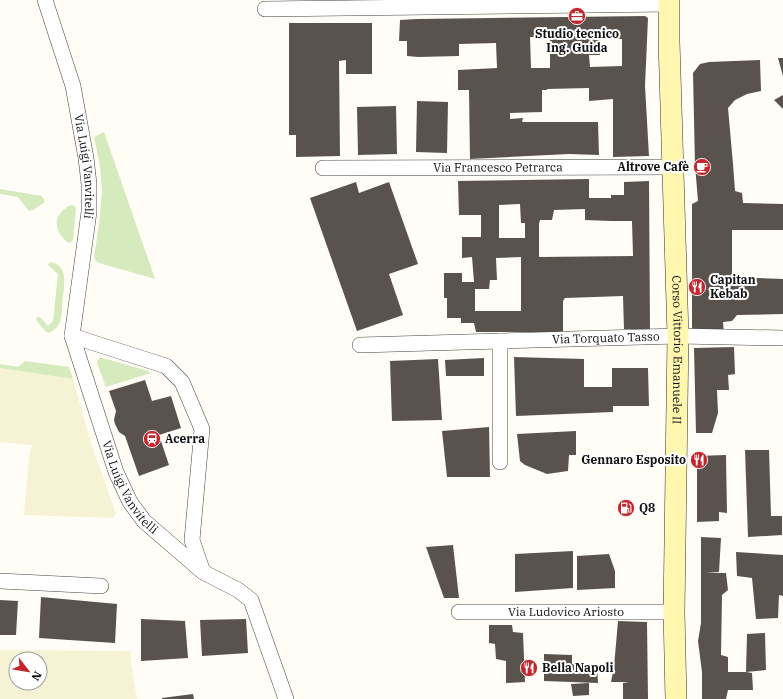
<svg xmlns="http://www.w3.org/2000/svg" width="783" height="699" font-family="'IBM Plex Serif',serif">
  <rect width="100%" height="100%" fill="#fffdf5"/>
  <g fill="#f6f3d4" fill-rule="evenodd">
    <path d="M 0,368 L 73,379 L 91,443 L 116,514 L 113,518 L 24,515 L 29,456 L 32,445 L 0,442 Z"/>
    <path d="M 0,650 L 131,651 L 131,663 L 137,699 L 0,699 ZM 16,659 L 40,659 L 40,683 L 16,683 Z"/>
  </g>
  <g fill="#d5ebbd">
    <path d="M 104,132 L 155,279 L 99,263 L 96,261 L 94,257 L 99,224 L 102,191 L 100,167 L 94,137 Z"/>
    <path d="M 0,189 L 42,196 L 45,202 L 33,210 L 29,211 L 18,197 L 0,194 Z"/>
    <path d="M 70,205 L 75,206 L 76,209 L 73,240 L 71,242 L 69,243 C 60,237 52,224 60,214 C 62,210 66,208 70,205 Z"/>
    <path d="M 50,262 C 70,265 64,289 62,303 C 62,309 62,316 60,322 C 58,327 53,331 49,333 L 45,331 L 37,321 L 36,319 L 38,317 L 40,317 L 48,326 L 53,321 L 58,274 L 48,265 Z"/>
    <path d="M 100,358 L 103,358 L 148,371 L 151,373 L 106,387 L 97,363 L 98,360 Z"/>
    <path d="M 25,361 L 69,367 L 73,379 L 0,368 L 0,364 L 18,367 Z"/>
  </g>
  <g fill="#5a524d" fill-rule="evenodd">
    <path d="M 645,16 L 648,18 L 645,86 L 649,156 L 613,157 L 613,99 L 589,101 L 589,88 L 547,89 L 547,90 L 542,90 L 542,112 L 510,113 L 510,119 L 523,118 L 522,122 L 598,122 L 599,155 L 569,154 L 470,159 L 469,90 L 458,90 L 458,70 L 497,68 L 496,43 L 459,44 L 459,56 L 418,57 L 407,56 L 407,41 L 399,41 L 400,20 L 417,19 ZM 530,37 L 550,37 L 550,68 L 531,68 ZM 599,39 L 622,39 L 622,66 L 590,67 L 589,55 L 600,55 Z"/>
    <path d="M 289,23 L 372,23 L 372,74 L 346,74 L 346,60 L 339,61 L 340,156 L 296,157 L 296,135 L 289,135 Z"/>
    <path d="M 778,58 L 783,58 L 783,76 Z"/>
    <path d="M 760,60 L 761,91 L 747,94 L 735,100 L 728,108 L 733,164 L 735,191 L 742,193 L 743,203 L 783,204 L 783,230 L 732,230 L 732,277 L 783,279 L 783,314 L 737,315 L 732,321 L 723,322 L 724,334 L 692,334 L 692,204 L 698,201 L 695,165 L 693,73 L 700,64 L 709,62 Z"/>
    <path d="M 783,95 L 783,109 L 774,100 Z"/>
    <path d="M 417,101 L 448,102 L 447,153 L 416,152 Z"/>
    <path d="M 396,106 L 397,154 L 358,155 L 357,107 Z"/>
    <path d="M 589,179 L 589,198 L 611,198 L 611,195 L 624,195 L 624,182 L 649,181 L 650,329 L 624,329 L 623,296 L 565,298 L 563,301 L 563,332 L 476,332 L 474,323 L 461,323 L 461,318 L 447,318 L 447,298 L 444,298 L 444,273 L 462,273 L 462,282 L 474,282 L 472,257 L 462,258 L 462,237 L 481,237 L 481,215 L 459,215 L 458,181 ZM 520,204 L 521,223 L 525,223 L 525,238 L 499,238 L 499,205 ZM 585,209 L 585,220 L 611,221 L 632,221 L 633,256 L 539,257 L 539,224 L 540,220 L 552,220 L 554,210 ZM 521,257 L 521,311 L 475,311 L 475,289 L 489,289 L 490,280 L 497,280 L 496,258 Z"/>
    <path d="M 356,182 L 359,193 L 389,182 L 418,264 L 389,274 L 403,315 L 357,331 L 310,198 Z"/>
    <path d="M 734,347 L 735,374 L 728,375 L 729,390 L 717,390 L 718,413 L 712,433 L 696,433 L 694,348 Z"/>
    <path d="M 514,357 L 584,359 L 584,387 L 612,387 L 612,368 L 648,368 L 649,406 L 613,406 L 613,412 L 516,416 Z"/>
    <path d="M 484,358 L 484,376 L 446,376 L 445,360 Z"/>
    <path d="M 438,359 L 442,420 L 392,421 L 390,361 Z"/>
    <path d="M 145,380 L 152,401 L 171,396 L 181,428 L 159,435 L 169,465 L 139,476 L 125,436 L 119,432 L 115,424 L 114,420 L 116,411 L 109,391 Z"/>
    <path d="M 489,427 L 490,477 L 447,477 L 442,431 Z"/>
    <path d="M 576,431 L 576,455 L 569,455 L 568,471 L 547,474 L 525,465 L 520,461 L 517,434 Z"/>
    <path d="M 745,450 L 769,450 L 771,516 L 782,516 L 782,535 L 748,537 Z"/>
    <path d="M 726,455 L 727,513 L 719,512 L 719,521 L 697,522 L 697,456 Z"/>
    <path d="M 701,537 L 721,538 L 719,572 L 706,573 L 726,573 L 728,590 L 722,595 L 721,655 L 728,657 L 728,672 L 746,672 L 747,634 L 765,633 L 766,670 L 746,672 L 752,673 L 753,690 L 728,690 L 726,699 L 702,699 L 702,672 L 698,641 L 701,623 Z"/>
    <path d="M 453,545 L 459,598 L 444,598 L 426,547 Z"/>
    <path d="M 573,551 L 573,588 L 515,592 L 515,554 Z"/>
    <path d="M 736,552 L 783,555 L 783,596 L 779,595 L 778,618 L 756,619 L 752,578 L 737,576 Z"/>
    <path d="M 609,554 L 615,571 L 615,588 L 577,590 L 577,556 Z"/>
    <path d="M 41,597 L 117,604 L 115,643 L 39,638 Z"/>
    <path d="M 0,600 L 18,601 L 16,635 L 0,635 Z"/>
    <path d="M 141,619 L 185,621 L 188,658 L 141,661 Z"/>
    <path d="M 246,619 L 248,653 L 202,656 L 200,620 Z"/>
    <path d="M 618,621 L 647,622 L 648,699 L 623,699 L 623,683 L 629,682 L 611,682 L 614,667 Z"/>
    <path d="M 489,625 L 512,625 L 513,632 L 523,633 L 525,682 L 506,683 L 506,661 L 496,659 L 495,644 L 489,643 Z"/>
    <path d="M 544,654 L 572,655 L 572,664 L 597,665 L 598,683 L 544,681 Z"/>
    <path d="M 589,683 L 589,695 L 573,696 L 571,684 Z"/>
    <path d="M 193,694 L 194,699 L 162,699 L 162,698 Z"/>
  </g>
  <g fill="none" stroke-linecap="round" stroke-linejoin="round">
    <defs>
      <g id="minor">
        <path id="s1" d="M 45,0 L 73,86 L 86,158 L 89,184 L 89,212 L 72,336 L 116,472 L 130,502 L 144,521 L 203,572"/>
        <path d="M 265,9 L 669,4"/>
        <path id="s2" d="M 323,168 L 673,167"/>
        <path d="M 72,336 L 166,366 L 182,382 L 202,429 L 192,540 L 203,572 L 238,590 L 251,600 L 286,699"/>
        <path d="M 500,341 L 500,462"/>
        <path id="s3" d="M 360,345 L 678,336 L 783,338"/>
        <path d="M 0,581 L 101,586"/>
        <path id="s4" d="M 459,612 L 674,612"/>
      </g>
      <g id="secondary">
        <path id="s5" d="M 669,0 L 669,41 L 678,336 L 674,612 L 676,699"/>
      </g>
    </defs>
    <use href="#minor" stroke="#444" stroke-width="16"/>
    <use href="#secondary" stroke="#333" stroke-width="22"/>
    <use href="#minor" stroke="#fff" stroke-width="15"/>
    <use href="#secondary" stroke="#fff6b0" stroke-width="21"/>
  </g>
  <defs>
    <symbol id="office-disc" viewBox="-11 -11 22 22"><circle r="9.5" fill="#c4262e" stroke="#fff"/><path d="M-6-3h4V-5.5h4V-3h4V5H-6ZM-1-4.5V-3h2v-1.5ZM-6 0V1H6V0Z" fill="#fff"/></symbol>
    <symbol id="cafe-disc" viewBox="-11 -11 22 22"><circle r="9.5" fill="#c4262e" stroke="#fff"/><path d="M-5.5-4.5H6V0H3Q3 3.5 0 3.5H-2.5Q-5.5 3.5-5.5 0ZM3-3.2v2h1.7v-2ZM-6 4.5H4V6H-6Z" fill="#fff"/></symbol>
    <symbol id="restaurant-disc" viewBox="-11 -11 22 22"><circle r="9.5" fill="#c4262e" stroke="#fff"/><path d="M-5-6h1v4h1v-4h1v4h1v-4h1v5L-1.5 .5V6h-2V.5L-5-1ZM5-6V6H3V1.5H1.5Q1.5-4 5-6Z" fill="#fff"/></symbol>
    <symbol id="station-disc" viewBox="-11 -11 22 22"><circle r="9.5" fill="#c4262e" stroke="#fff"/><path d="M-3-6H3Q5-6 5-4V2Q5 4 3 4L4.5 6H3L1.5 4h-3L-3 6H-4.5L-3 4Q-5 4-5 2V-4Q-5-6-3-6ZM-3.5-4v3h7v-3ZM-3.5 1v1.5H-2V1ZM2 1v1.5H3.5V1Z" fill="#fff"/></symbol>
    <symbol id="fuel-disc" viewBox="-11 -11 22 22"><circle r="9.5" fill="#c4262e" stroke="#fff"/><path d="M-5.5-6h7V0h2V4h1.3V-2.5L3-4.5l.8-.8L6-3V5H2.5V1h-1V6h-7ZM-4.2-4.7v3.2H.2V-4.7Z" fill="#fff"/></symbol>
  </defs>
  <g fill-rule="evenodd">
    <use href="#office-disc" x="567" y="6" width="20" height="20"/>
    <use href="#cafe-disc" x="692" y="157" width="20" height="20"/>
    <use href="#restaurant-disc" x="687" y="277" width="20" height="20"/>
    <use href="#station-disc" x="142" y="429" width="20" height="20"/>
    <use href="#restaurant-disc" x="689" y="450" width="20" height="20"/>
    <use href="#fuel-disc" x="616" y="498" width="20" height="20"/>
    <use href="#restaurant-disc" x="519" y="658" width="20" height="20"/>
  </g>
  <g text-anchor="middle" stroke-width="4" stroke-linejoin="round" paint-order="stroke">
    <g font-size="12" font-weight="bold" fill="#111" stroke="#fff" text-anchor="start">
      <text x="577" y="38" text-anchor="middle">Studio tecnico<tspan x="577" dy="14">Ing. Guida</tspan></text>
      <text x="689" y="171" text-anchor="end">Altrove Cafè</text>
      <text x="710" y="284">Capitan<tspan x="710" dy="14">Kebab</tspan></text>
      <text x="165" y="443">Acerra</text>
      <text x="686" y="464" text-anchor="end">Gennaro Esposito</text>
      <text x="639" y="512">Q8</text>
      <text x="542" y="672">Bella Napoli</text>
    </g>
    <g font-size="12" fill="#111" stroke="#fff">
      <text dy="4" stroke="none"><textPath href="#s1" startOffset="172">Via Luigi Vanvitelli</textPath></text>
      <text dy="4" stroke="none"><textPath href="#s2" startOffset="175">Via Francesco Petrarca</textPath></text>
      <text dy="4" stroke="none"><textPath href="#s3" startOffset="246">Via Torquato Tasso</textPath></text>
      <text dy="4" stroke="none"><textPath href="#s5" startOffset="350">Corso Vittorio Emanuele II</textPath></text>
      <text dy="4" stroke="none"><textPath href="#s1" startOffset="506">Via Luigi Vanvitelli</textPath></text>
      <text dy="4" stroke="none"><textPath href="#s4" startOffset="107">Via Ludovico Ariosto</textPath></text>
    </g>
  </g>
  <g transform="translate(28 671) rotate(121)"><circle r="19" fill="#ffffff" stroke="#a0a0a0"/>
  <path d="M0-3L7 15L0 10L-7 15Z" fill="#c4262e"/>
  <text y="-6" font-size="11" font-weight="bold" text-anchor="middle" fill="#111111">N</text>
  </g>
</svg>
